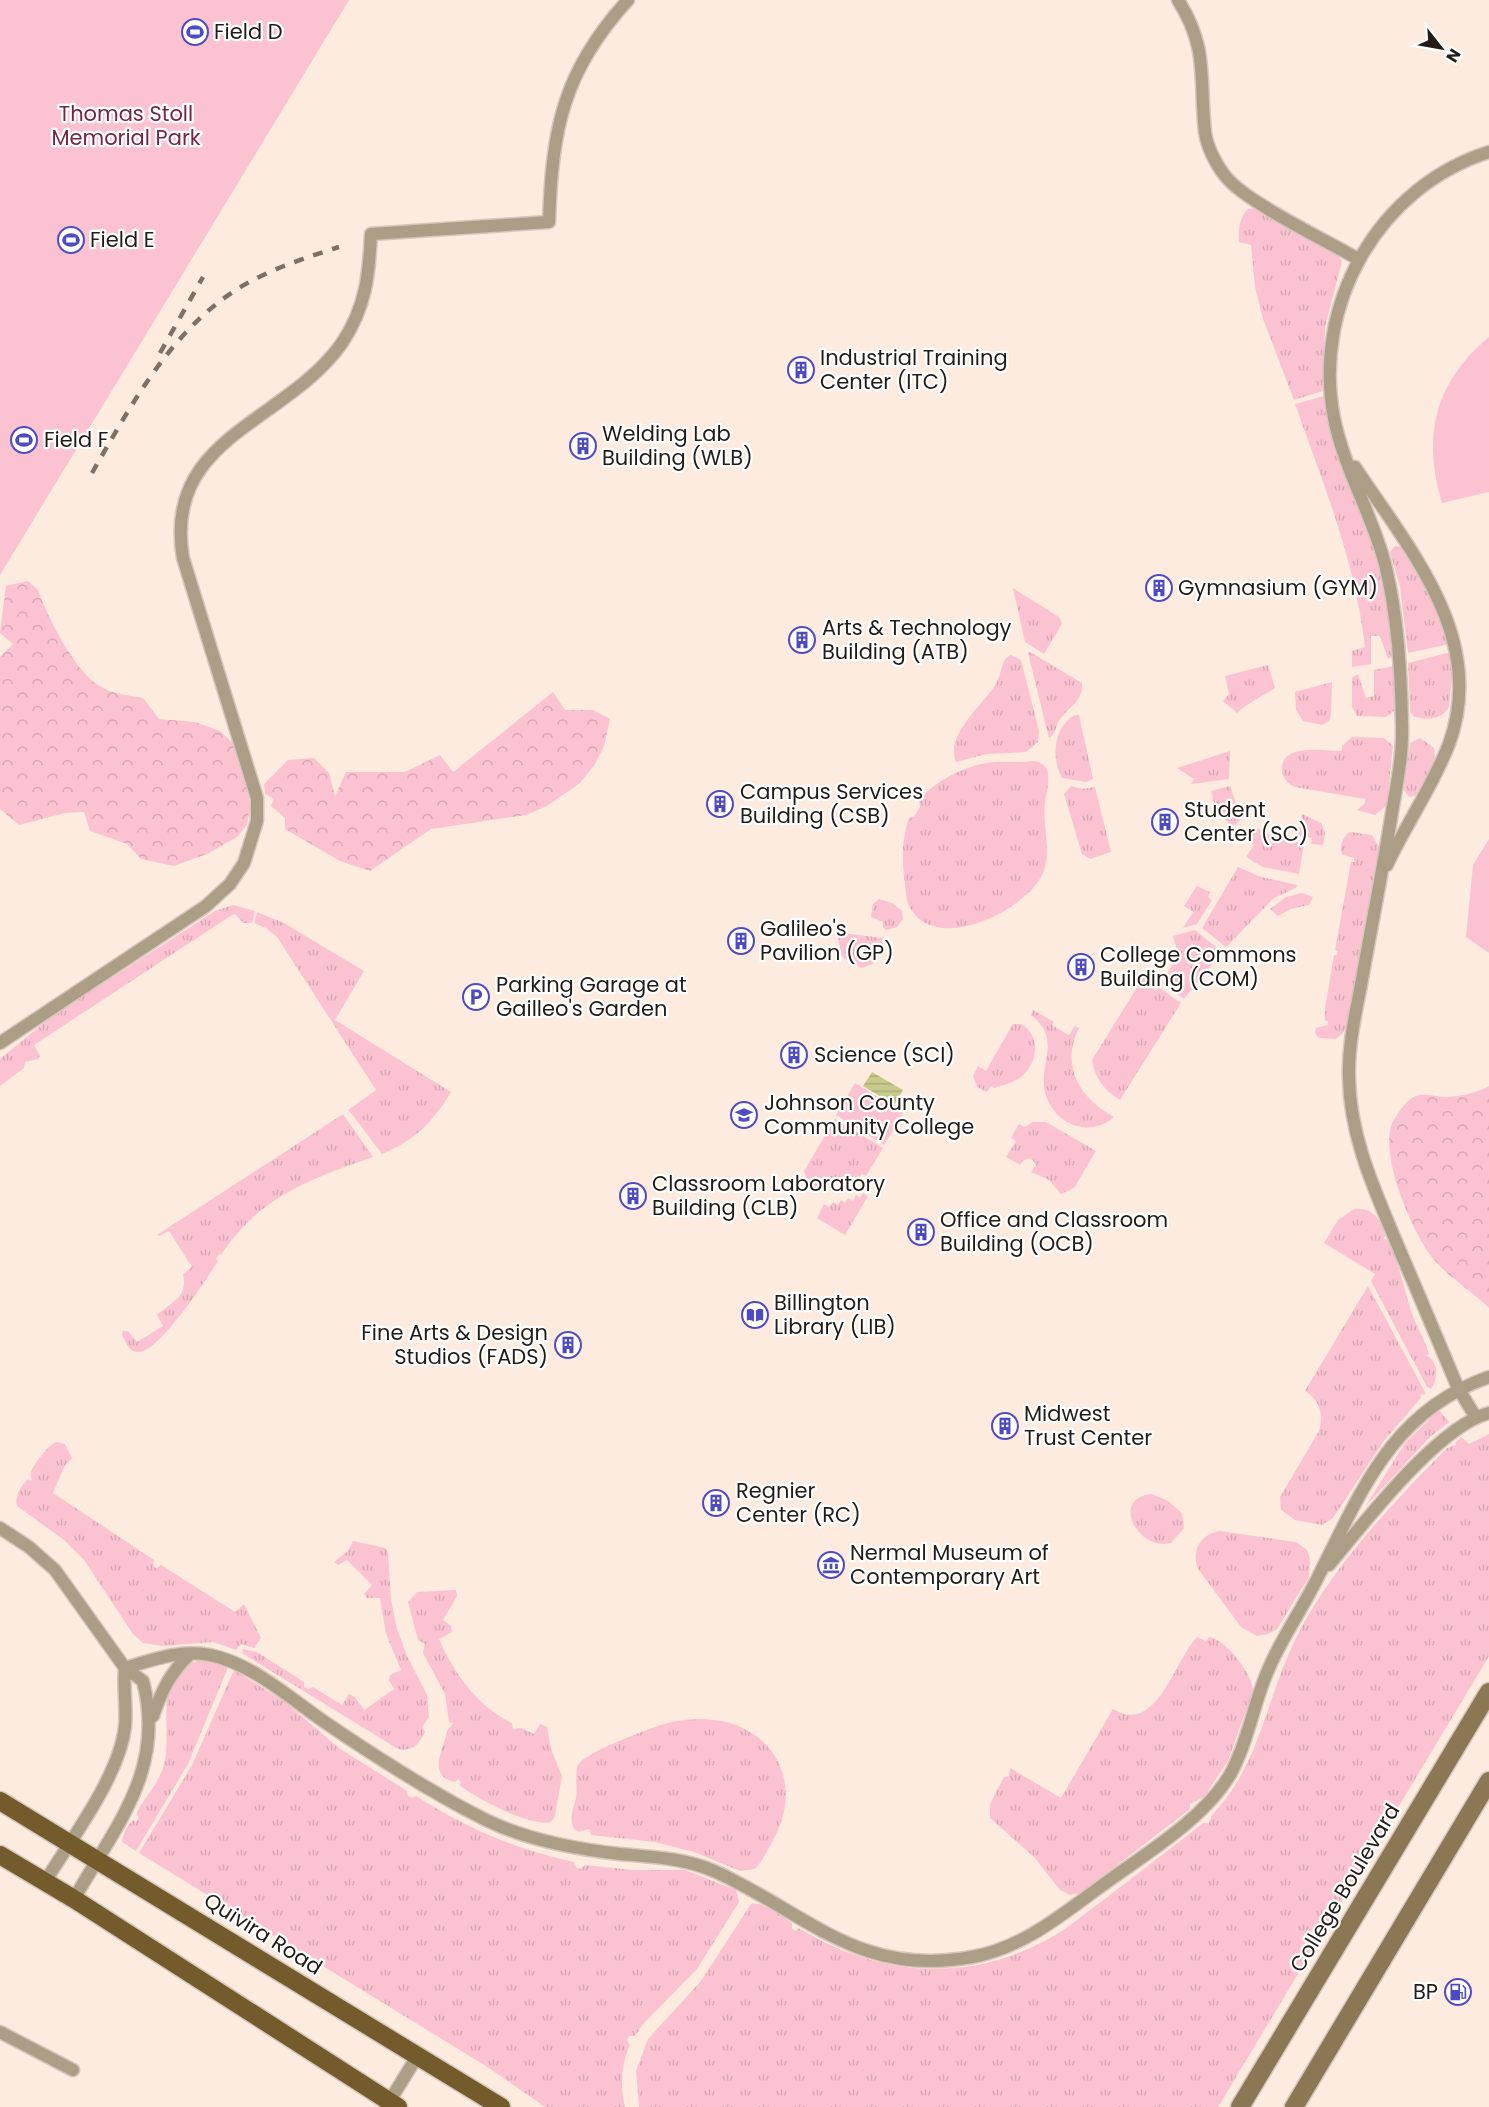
<svg xmlns="http://www.w3.org/2000/svg" width="1489" height="2107" font-family="Poppins,sans-serif">
  <defs>
    <pattern id="grass-tufts" width="24" height="20" patternUnits="userSpaceOnUse" patternTransform="scale(1.5)"><rect width="24" height="20" fill="#fbc3d2"/><path d="M3 7l-1-3M5 7V3M7 7l1-3M15 17l-1-3M17 17v-4M19 17l1-3" fill="none" stroke="#d7a7b4"/></pattern>
    <pattern id="forest-crowns" width="20" height="18" patternUnits="userSpaceOnUse" patternTransform="scale(1.5)"><rect width="20" height="18" fill="#fbc3d2"/><path d="M2 6a3 3 0 1 1 6 0M12 15a3 3 0 1 1 6 0" fill="none" stroke="#d7a7b4"/></pattern>
    <pattern id="water-rules" width="6" height="5" patternUnits="userSpaceOnUse" patternTransform="scale(1.5)"><rect width="6" height="5" fill="#c8ca8a"/><path d="M0 2.5h6" fill="none" stroke="#acad76"/></pattern>
  </defs>
  <rect width="100%" height="100%" fill="#fdebdf"/>
  <g fill="url(#grass-tufts)">
    <path d="M 1257,208 L 1337,253 L 1342,261 L 1325,327 L 1323,391 L 1294,400 L 1263,319 L 1255,287 L 1251,245 L 1239,242 C 1238,230 1239,218 1248,209 Z"/>
    <path d="M 1324,396 C 1328,441 1352,479 1366,522 C 1380,566 1388,610 1394,656 L 1388,659 L 1380,636 L 1371,636 L 1371,664 L 1352,667 L 1352,651 L 1365,647 C 1355,560 1324,486 1295,404 Z"/>
    <path d="M 1395,546 L 1402,547 L 1425,580 L 1449,644 L 1408,653 L 1400,587 L 1390,552 Z"/>
    <path d="M 1013,588 L 1059,617 L 1062,624 L 1044,654 L 1025,642 Z"/>
    <path d="M 1030,652 L 1082,683 C 1083,701 1071,705 1061,718 C 1055,725 1057,733 1049,738 L 1028,653 Z"/>
    <path d="M 1447,653 L 1450,653 L 1452,676 L 1449,707 C 1441,720 1426,721 1413,716 L 1410,711 L 1408,663 Z"/>
    <path d="M 1011,655 L 1021,660 L 1039,731 L 1038,742 L 1026,752 L 986,754 L 956,762 C 944,734 986,703 997,682 C 1002,673 1001,659 1011,655 Z"/>
    <path d="M 1268,665 L 1275,688 C 1261,697 1249,702 1237,713 L 1223,701 L 1229,694 L 1225,676 Z"/>
    <path d="M 1395,666 L 1394,711 L 1386,717 L 1357,716 L 1352,707 L 1352,678 L 1358,674 L 1366,698 L 1374,696 L 1374,670 Z"/>
    <path d="M 1332,682 L 1331,715 L 1329,721 L 1322,725 L 1303,721 L 1296,710 L 1295,692 Z"/>
    <path d="M 1075,715 L 1079,715 L 1093,779 L 1086,782 L 1062,778 C 1051,759 1053,727 1075,715 Z"/>
    <path d="M 1352,737 L 1384,738 L 1393,746 L 1387,805 L 1375,815 L 1357,810 L 1365,803 L 1365,799 L 1295,787 C 1287,783 1281,777 1282,767 C 1284,743 1326,751 1342,751 L 1342,746 Z"/>
    <path d="M 1420,738 L 1434,748 L 1435,759 L 1430,771 L 1415,796 L 1409,797 L 1404,790 L 1410,743 Z"/>
    <path d="M 1230,751 L 1229,779 L 1191,784 L 1194,779 L 1177,768 Z"/>
    <path d="M 1032,761 C 1053,762 1049,782 1046,796 C 1040,822 1053,847 1043,873 C 1027,910 937,955 910,908 C 905,900 906,887 904,877 C 902,858 902,837 909,818 L 914,817 L 920,807 L 919,800 C 936,780 968,764 994,762 C 1007,761 1019,763 1032,761 Z"/>
    <path d="M 1071,786 L 1082,789 L 1095,787 L 1111,852 L 1090,859 L 1082,854 L 1064,794 Z"/>
    <path d="M 1230,786 L 1237,806 L 1245,816 L 1232,827 L 1215,807 L 1211,791 Z"/>
    <path d="M 1302,814 L 1321,823 L 1325,832 L 1323,845 L 1311,844 L 1312,838 L 1298,836 Z"/>
    <path d="M 1257,828 L 1278,839 L 1304,843 L 1299,874 L 1263,867 L 1246,857 L 1254,845 L 1248,841 Z"/>
    <path d="M 1350,832 L 1372,835 L 1379,847 L 1346,1030 L 1336,1039 L 1319,1038 L 1315,1033 L 1316,1028 L 1328,1025 L 1328,1021 L 1325,1021 L 1325,1008 L 1334,955 L 1337,955 L 1338,951 L 1335,950 L 1351,862 L 1354,862 L 1354,858 L 1343,855 C 1338,848 1343,836 1350,832 Z"/>
    <path d="M 1238,867 L 1261,877 L 1297,885 L 1296,888 L 1274,898 L 1226,947 L 1202,928 Z"/>
    <path d="M 1197,886 L 1210,892 L 1208,897 L 1212,900 L 1197,924 L 1183,928 L 1193,912 L 1184,906 Z"/>
    <path d="M 1302,893 L 1313,897 L 1309,905 L 1291,909 L 1278,916 L 1270,909 L 1286,897 Z"/>
    <path d="M 879,899 L 892,903 L 902,911 L 903,919 L 897,927 L 886,930 L 883,927 L 883,922 L 871,917 L 873,904 Z"/>
    <path d="M 233,905 L 255,911 L 252,923 L 243,923 L 235,914 L 232,915 L 34,1045 L 40,1056 L 38,1059 L 25,1062 L 24,1068 L 0,1086 L 0,1059 L 51,1017 L 215,911 Z"/>
    <path d="M 257,912 L 284,923 L 364,971 L 335,1020 L 451,1092 C 433,1122 415,1140 382,1154 L 351,1113 L 348,1110 L 376,1090 L 277,937 L 266,928 L 254,923 Z"/>
    <path d="M 1195,930 L 1222,952 L 1184,999 L 1162,983 L 1178,954 L 1173,936 Z"/>
    <path d="M 843,933 L 882,938 L 883,949 L 872,964 L 862,968 L 841,956 L 838,936 Z"/>
    <path d="M 1146,973 L 1155,991 L 1158,987 L 1181,1003 L 1120,1100 C 1104,1090 1095,1079 1092,1060 Z"/>
    <path d="M 1033,1010 L 1054,1022 L 1052,1025 L 1069,1035 L 1075,1026 L 1079,1028 C 1060,1066 1080,1099 1114,1117 C 1089,1139 1053,1124 1045,1092 C 1038,1063 1063,1040 1031,1015 Z"/>
    <path d="M 1013,1024 L 1022,1024 C 1041,1037 1038,1063 1021,1077 C 1013,1083 1003,1085 994,1088 L 991,1086 L 987,1092 L 977,1087 L 973,1076 L 978,1066 L 986,1071 Z"/>
    <path d="M 343,1114 L 373,1157 C 310,1179 259,1197 221,1255 L 219,1254 L 216,1259 L 218,1261 C 207,1278 158,1355 137,1352 C 128,1351 126,1342 122,1335 L 123,1331 L 128,1331 L 137,1342 L 163,1326 L 157,1315 C 172,1301 188,1298 183,1274 L 192,1267 L 169,1231 L 160,1236 L 157,1235 Z"/>
    <path d="M 835,1119 L 883,1148 L 866,1176 L 862,1174 L 859,1178 L 854,1176 L 851,1181 L 847,1178 L 844,1183 L 839,1180 L 837,1183 L 810,1190 L 804,1171 Z"/>
    <path d="M 1033,1122 L 1046,1122 L 1096,1151 L 1074,1188 L 1061,1194 L 1049,1180 L 1031,1172 L 1036,1165 L 1031,1158 L 1024,1160 L 1020,1165 L 1006,1157 L 1016,1141 L 1011,1138 L 1019,1124 L 1025,1127 Z"/>
    <path d="M 863,1193 L 868,1196 L 845,1235 L 817,1218 L 824,1204 L 829,1207 L 833,1202 L 838,1205 L 841,1200 L 845,1203 L 848,1198 L 853,1201 L 856,1195 L 860,1198 Z"/>
    <path d="M 1354,1209 C 1372,1207 1381,1219 1385,1235 L 1384,1239 L 1389,1240 C 1399,1264 1404,1289 1412,1314 C 1417,1327 1425,1340 1429,1354 L 1426,1355 C 1438,1361 1439,1377 1431,1389 L 1427,1387 L 1371,1281 L 1375,1274 L 1324,1243 L 1338,1220 Z"/>
    <path d="M 1368,1286 L 1426,1394 L 1420,1395 L 1421,1398 L 1383,1442 L 1333,1518 L 1322,1525 L 1295,1520 L 1281,1510 L 1280,1497 L 1319,1431 C 1324,1415 1320,1400 1305,1391 Z"/>
    <path d="M 1439,1410 L 1449,1422 L 1430,1437 L 1365,1507 L 1405,1443 Z"/>
    <path d="M 1489,1434 L 1489,1656 L 1218,2107 L 639,2107 L 636,2071 L 648,2039 L 701,1981 L 751,1904 C 764,1901 781,1916 792,1923 L 792,1929 L 796,1931 L 798,1928 L 804,1931 C 881,1977 971,1983 1050,1938 C 1069,1928 1085,1913 1102,1901 C 1136,1875 1170,1849 1203,1823 L 1209,1823 L 1212,1815 C 1260,1766 1267,1695 1297,1636 C 1333,1565 1392,1504 1447,1448 L 1456,1445 L 1455,1443 L 1461,1437 L 1469,1444 Z"/>
    <path d="M 56,1442 L 65,1444 L 72,1458 L 64,1467 L 53,1493 L 154,1560 L 153,1566 L 156,1568 L 161,1565 L 235,1612 L 244,1604 L 261,1638 L 254,1648 L 241,1644 L 236,1650 L 213,1642 L 162,1646 L 143,1643 L 133,1634 L 84,1560 L 64,1540 L 17,1506 C 14,1496 21,1486 28,1479 L 31,1481 C 32,1478 30,1475 31,1473 C 32,1465 50,1444 56,1442 Z"/>
    <path d="M 1152,1494 L 1168,1501 L 1182,1513 L 1184,1528 L 1171,1543 C 1138,1552 1109,1498 1152,1494 Z"/>
    <path d="M 1220,1531 L 1296,1542 L 1307,1550 L 1310,1559 L 1309,1577 L 1277,1629 L 1268,1634 L 1257,1636 L 1241,1627 L 1198,1569 C 1191,1551 1200,1534 1220,1531 Z"/>
    <path d="M 353,1541 L 385,1548 L 388,1552 L 391,1600 L 397,1629 L 407,1656 L 427,1695 L 429,1717 L 422,1727 L 425,1732 C 419,1744 413,1752 398,1749 L 242,1653 L 243,1649 L 257,1652 L 304,1682 L 304,1687 L 308,1689 L 313,1687 L 342,1705 L 349,1694 L 355,1697 L 364,1710 L 394,1689 L 389,1680 L 390,1675 L 401,1670 L 386,1634 L 380,1598 L 367,1598 L 364,1594 L 372,1585 L 347,1560 L 338,1565 L 334,1562 L 348,1551 Z"/>
    <path d="M 456,1590 L 457,1596 L 443,1620 L 451,1626 L 452,1632 L 439,1639 C 453,1672 478,1707 512,1723 L 513,1729 L 522,1728 L 534,1734 L 540,1724 L 547,1727 L 551,1749 L 562,1776 L 555,1816 L 551,1822 C 530,1827 476,1798 459,1785 L 461,1782 L 458,1779 L 455,1782 C 430,1777 440,1755 445,1739 C 446,1738 447,1730 448,1729 C 450,1727 452,1726 453,1723 L 449,1722 L 445,1694 L 423,1653 L 425,1644 L 418,1640 L 408,1602 L 417,1592 Z"/>
    <path d="M 1197,1637 L 1206,1641 L 1209,1637 C 1225,1638 1254,1676 1253,1691 L 1228,1761 L 1204,1797 L 1190,1804 L 1190,1809 L 1081,1893 L 1070,1895 L 1060,1890 L 1034,1857 L 990,1818 L 990,1804 L 1004,1777 L 1009,1776 L 1010,1768 L 1061,1798 L 1113,1709 C 1157,1736 1174,1661 1197,1637 Z"/>
    <path d="M 198,1661 L 211,1661 L 227,1666 L 227,1670 L 188,1764 L 136,1851 L 122,1842 C 123,1833 127,1826 133,1820 L 136,1822 L 139,1817 L 136,1815 L 139,1808 C 147,1796 158,1783 163,1768 C 175,1734 149,1674 198,1661 Z"/>
    <path d="M 234,1670 L 285,1702 L 339,1748 L 407,1791 L 408,1796 L 412,1798 L 416,1796 C 466,1828 517,1850 574,1862 L 577,1868 L 581,1869 L 585,1865 L 633,1870 L 685,1870 L 736,1890 L 739,1902 L 697,1969 L 643,2024 L 635,2036 L 629,2036 L 627,2040 L 630,2045 C 621,2064 620,2087 625,2107 L 545,2107 L 489,2068 L 139,1853 L 192,1765 Z"/>
    <path d="M 703,1719 C 772,1721 807,1782 772,1842 C 767,1851 762,1862 755,1869 L 740,1871 L 694,1852 L 655,1842 L 591,1835 L 589,1829 L 579,1832 L 574,1829 C 568,1819 574,1808 576,1798 C 578,1789 574,1772 578,1765 C 585,1752 655,1726 671,1722 C 681,1720 692,1719 703,1719 Z"/>
  </g>
  <g fill="url(#forest-crowns)">
    <path d="M 28,581 L 38,590 C 48,618 73,668 98,685 C 111,694 128,695 143,698 L 159,719 L 195,722 L 220,731 L 236,746 L 249,796 L 250,808 L 247,825 L 237,837 L 207,854 L 174,866 L 141,859 L 127,844 L 90,831 L 84,812 L 65,813 L 19,825 L 0,809 L 0,657 L 13,644 L 0,633 L 6,586 Z"/>
    <path d="M 553,692 L 565,710 L 593,710 L 610,719 L 604,746 L 595,764 L 580,783 L 547,806 L 526,815 L 431,829 L 370,871 L 340,861 L 285,829 L 285,818 L 271,806 L 274,799 L 265,794 L 264,784 L 288,760 L 314,758 L 329,773 L 335,796 L 346,772 L 405,772 L 440,755 L 453,772 Z"/>
    <path d="M 1489,1086 L 1489,1308 C 1471,1290 1446,1276 1431,1256 C 1411,1229 1384,1164 1390,1131 C 1391,1121 1402,1107 1409,1100 C 1420,1091 1432,1096 1445,1097 C 1459,1097 1477,1093 1489,1086 Z"/>
  </g>
  <g fill="#fbc3d2">
    <path d="M 0,0 L 349,0 L 0,575 Z"/>
    <path d="M 1489,337 L 1489,492 L 1442,503 C 1422,436 1434,383 1489,337 Z"/>
    <path d="M 1489,839 L 1489,953 L 1466,937 L 1473,865 Z"/>
    <path d="M 855,1083 L 903,1113 L 884,1145 L 836,1115 Z"/>
  </g>
  <path fill="url(#water-rules)" d="M 872,1072 L 903,1090 L 894,1105 L 863,1086 Z"/>
  <g fill="none" stroke-linecap="round" stroke-linejoin="round">
    <defs>
      <g id="street">
        <path d="M 1178,0 C 1209,49 1199,79 1205,132 C 1207,147 1216,165 1226,177 C 1246,202 1327,241 1358,259"/>
        <path d="M 1355,467 C 1409,549 1488,638 1449,744 C 1433,786 1406,824 1387,865"/>
        <path d="M 0,1043 L 206,906 L 230,884 L 244,863 L 257,821 L 257,798 L 183,558 C 162,437 286,423 342,343 C 366,307 369,275 371,234 L 549,222 C 552,129 563,71 628,0"/>
        <path d="M 1475,1416 L 1458,1388 C 1439,1343 1420,1297 1400,1251 C 1377,1195 1350,1140 1349,1078 C 1348,1046 1355,1016 1361,985 C 1371,927 1383,870 1392,812 C 1397,784 1403,754 1402,725 C 1401,671 1398,617 1385,564 C 1372,514 1344,469 1334,418 C 1312,305 1378,187 1489,152"/>
        <path d="M 0,1528 L 29,1547 L 55,1570 L 125,1668 L 143,1681 C 166,1770 116,1825 74,1899"/>
        <path d="M 1329,1565 C 1364,1523 1438,1426 1489,1413"/>
        <path d="M 125,1668 C 152,1660 181,1649 210,1655 C 254,1664 293,1701 329,1725 C 379,1759 432,1793 486,1820 C 527,1840 575,1849 620,1854 C 653,1857 684,1858 714,1871 C 806,1912 858,1978 972,1957 C 1022,1948 1060,1916 1100,1887 C 1143,1855 1204,1820 1231,1773 C 1246,1745 1252,1713 1263,1683 C 1277,1644 1301,1612 1319,1575 C 1362,1490 1392,1411 1489,1377"/>
        <path d="M 153,1716 C 162,1690 170,1673 190,1654"/>
        <path d="M 45,1882 C 71,1839 119,1777 125,1727 C 127,1708 123,1688 125,1668"/>
        <path d="M 0,2032 L 73,2070"/>
        <path d="M 386,2107 L 418,2055"/>
      </g>
      <g id="secondary">
        <path d="M 1240,2107 L 1489,1692"/>
        <path d="M 1294,2107 L 1489,1781"/>
      </g>
      <g id="primary">
        <path d="M 0,1801 L 501,2107"/>
        <path d="M 0,1855 L 74,1899 L 398,2107"/>
      </g>
    </defs>
    <use href="#street" stroke="#d6c6bb" stroke-width="15"/>
    <use href="#secondary" stroke="#d6c6bb" stroke-width="21"/>
    <use href="#primary" stroke="#d6c6bb" stroke-width="21"/>
    <use href="#street" stroke="#ac9e86" stroke-width="12"/>
    <use href="#secondary" stroke="#8b7753" stroke-width="18"/>
    <use href="#primary" stroke="#735b2c" stroke-width="18"/>
    <g stroke="#7c7068" stroke-width="4.5" stroke-dasharray="10 10" stroke-linecap="butt">
      <path d="M 160,353 L 203,277"/>
      <path d="M 92,473 C 134,400 178,317 257,278 C 283,265 311,256 339,247"/>
    </g>
  </g>
  <defs>
    <symbol id="stadium-ring" viewBox="-11 -11 22 22"><circle r="9.5" fill="#fff" stroke="#4e4bc2" stroke-width="1.5"/><path d="M0-5a6.5 5 0 1 0 0 10a6.5 5 0 1 0 0-10ZM-3.5-1.8h7v3.6h-7Z" fill="#4e4bc2"/></symbol>
    <symbol id="building-ring" viewBox="-11 -11 22 22"><circle r="9.5" fill="#fff" stroke="#4e4bc2" stroke-width="1.5"/><path d="M-4-6H4V6H1V3H-1V6H-4ZM-2.5-4.3h1.7v1.8h-1.7ZM.8-4.3h1.7v1.8H.8ZM-2.5-1h1.7V.8h-1.7ZM.8-1h1.7V.8H.8Z" fill="#4e4bc2"/></symbol>
    <symbol id="parking-ring" viewBox="-11 -11 22 22"><circle r="9.5" fill="#fff" stroke="#4e4bc2" stroke-width="1.5"/><path d="M-3.5-5.5H1a3.5 3.5 0 0 1 0 7H-1V5.5H-3.5ZM-1-3.4V-.6H.8a1.4 1.4 0 0 0 0-2.8Z" fill="#4e4bc2"/></symbol>
    <symbol id="university-ring" viewBox="-11 -11 22 22"><circle r="9.5" fill="#fff" stroke="#4e4bc2" stroke-width="1.5"/><path d="M0-5L7-2L0 1L-7-2ZM-4 1L0 2.5L4 1V4Q0 6-4 4Z" fill="#4e4bc2"/></symbol>
    <symbol id="library-ring" viewBox="-11 -11 22 22"><circle r="9.5" fill="#fff" stroke="#4e4bc2" stroke-width="1.5"/><path d="M-6-4Q-3-5.5-.7-3.5V5Q-3 3-6 4ZM6-4Q3-5.5 .7-3.5V5Q3 3 6 4Z" fill="#4e4bc2"/></symbol>
    <symbol id="museum-ring" viewBox="-11 -11 22 22"><circle r="9.5" fill="#fff" stroke="#4e4bc2" stroke-width="1.5"/><path d="M0-6L6-3V-2H-6V-3ZM-5-1h2V3h-2ZM-1-1h2V3h-2ZM3-1h2V3H3ZM-6 4H6V6H-6Z" fill="#4e4bc2"/></symbol>
    <symbol id="fuel-ring" viewBox="-11 -11 22 22"><circle r="9.5" fill="#fff" stroke="#4e4bc2" stroke-width="1.5"/><path d="M-5.5-6h7V0h2V4h1.3V-2.5L3-4.5l.8-.8L6-3V5H2.5V1h-1V6h-7ZM-4.2-4.7v3.2H.2V-4.7Z" fill="#4e4bc2"/></symbol>
  </defs>
  <g fill-rule="evenodd">
    <use href="#stadium-ring" x="180" y="17" width="30" height="30"/>
    <use href="#stadium-ring" x="56" y="225" width="30" height="30"/>
    <use href="#building-ring" x="786" y="355" width="30" height="30"/>
    <use href="#stadium-ring" x="9" y="425" width="30" height="30"/>
    <use href="#building-ring" x="568" y="431" width="30" height="30"/>
    <use href="#building-ring" x="1144" y="573" width="30" height="30"/>
    <use href="#building-ring" x="787" y="625" width="30" height="30"/>
    <use href="#building-ring" x="705" y="789" width="30" height="30"/>
    <use href="#building-ring" x="1150" y="807" width="30" height="30"/>
    <use href="#building-ring" x="726" y="926" width="30" height="30"/>
    <use href="#building-ring" x="1066" y="952" width="30" height="30"/>
    <use href="#parking-ring" x="461" y="982" width="30" height="30"/>
    <use href="#building-ring" x="779" y="1040" width="30" height="30"/>
    <use href="#university-ring" x="729" y="1100" width="30" height="30"/>
    <use href="#building-ring" x="618" y="1181" width="30" height="30"/>
    <use href="#building-ring" x="906" y="1217" width="30" height="30"/>
    <use href="#library-ring" x="740" y="1300" width="30" height="30"/>
    <use href="#building-ring" x="553" y="1330" width="30" height="30"/>
    <use href="#building-ring" x="990" y="1411" width="30" height="30"/>
    <use href="#building-ring" x="701" y="1488" width="30" height="30"/>
    <use href="#museum-ring" x="816" y="1550" width="30" height="30"/>
    <use href="#fuel-ring" x="1443" y="1977" width="30" height="30"/>
  </g>
  <g text-anchor="middle" stroke-width="4.5" stroke-linejoin="round" paint-order="stroke">
    <g font-size="21" fill="#231b16" stroke="#fff" text-anchor="start">
      <text x="214" y="39">Field D</text>
      <text x="90" y="247">Field E</text>
      <text x="820" y="365">Industrial Training<tspan x="820" dy="24">Center (ITC)</tspan></text>
      <text x="602" y="441">Welding Lab<tspan x="602" dy="24">Building (WLB)</tspan></text>
      <text x="44" y="447">Field F</text>
      <text x="1178" y="595">Gymnasium (GYM)</text>
      <text x="822" y="635">Arts &amp; Technology<tspan x="822" dy="24">Building (ATB)</tspan></text>
      <text x="740" y="799">Campus Services<tspan x="740" dy="24">Building (CSB)</tspan></text>
      <text x="1184" y="817">Student<tspan x="1184" dy="24">Center (SC)</tspan></text>
      <text x="760" y="936">Galileo's<tspan x="760" dy="24">Pavilion (GP)</tspan></text>
      <text x="1100" y="962">College Commons<tspan x="1100" dy="24">Building (COM)</tspan></text>
      <text x="496" y="992">Parking Garage at<tspan x="496" dy="24">Gailleo's Garden</tspan></text>
      <text x="814" y="1062">Science (SCI)</text>
      <text x="764" y="1110">Johnson County<tspan x="764" dy="24">Community College</tspan></text>
      <text x="652" y="1191">Classroom Laboratory<tspan x="652" dy="24">Building (CLB)</tspan></text>
      <text x="940" y="1227">Office and Classroom<tspan x="940" dy="24">Building (OCB)</tspan></text>
      <text x="774" y="1310">Billington<tspan x="774" dy="24">Library (LIB)</tspan></text>
      <text x="548" y="1340" text-anchor="end">Fine Arts &amp; Design<tspan x="548" dy="24">Studios (FADS)</tspan></text>
      <text x="1024" y="1421">Midwest<tspan x="1024" dy="24">Trust Center</tspan></text>
      <text x="736" y="1498">Regnier<tspan x="736" dy="24">Center (RC)</tspan></text>
      <text x="850" y="1560">Nermal Museum of<tspan x="850" dy="24">Contemporary Art</tspan></text>
      <text x="1438" y="1999" text-anchor="end">BP</text>
    </g>
    <g font-size="21" fill="#752643" stroke="#fff">
      <text x="126" y="121">Thomas Stoll<tspan x="126" dy="24">Memorial Park</tspan></text>
    </g>
    <g font-size="21" fill="#231b16" stroke="#fff">
      <text transform="translate(1345 1888) rotate(-59)" y="7">College Boulevard</text>
      <text transform="translate(263 1934) rotate(32)" y="7">Quivira Road</text>
    </g>
  </g>
  <g transform="translate(1441 48) rotate(121)" stroke="#ffffff" stroke-width="4.5" paint-order="stroke">
  <path d="M0-4.5L10 22L0 15L-10 22Z" fill="#231b16"/>
  <text y="-9" font-size="16" font-weight="bold" text-anchor="middle" fill="#231b16">N</text>
  </g>
</svg>
